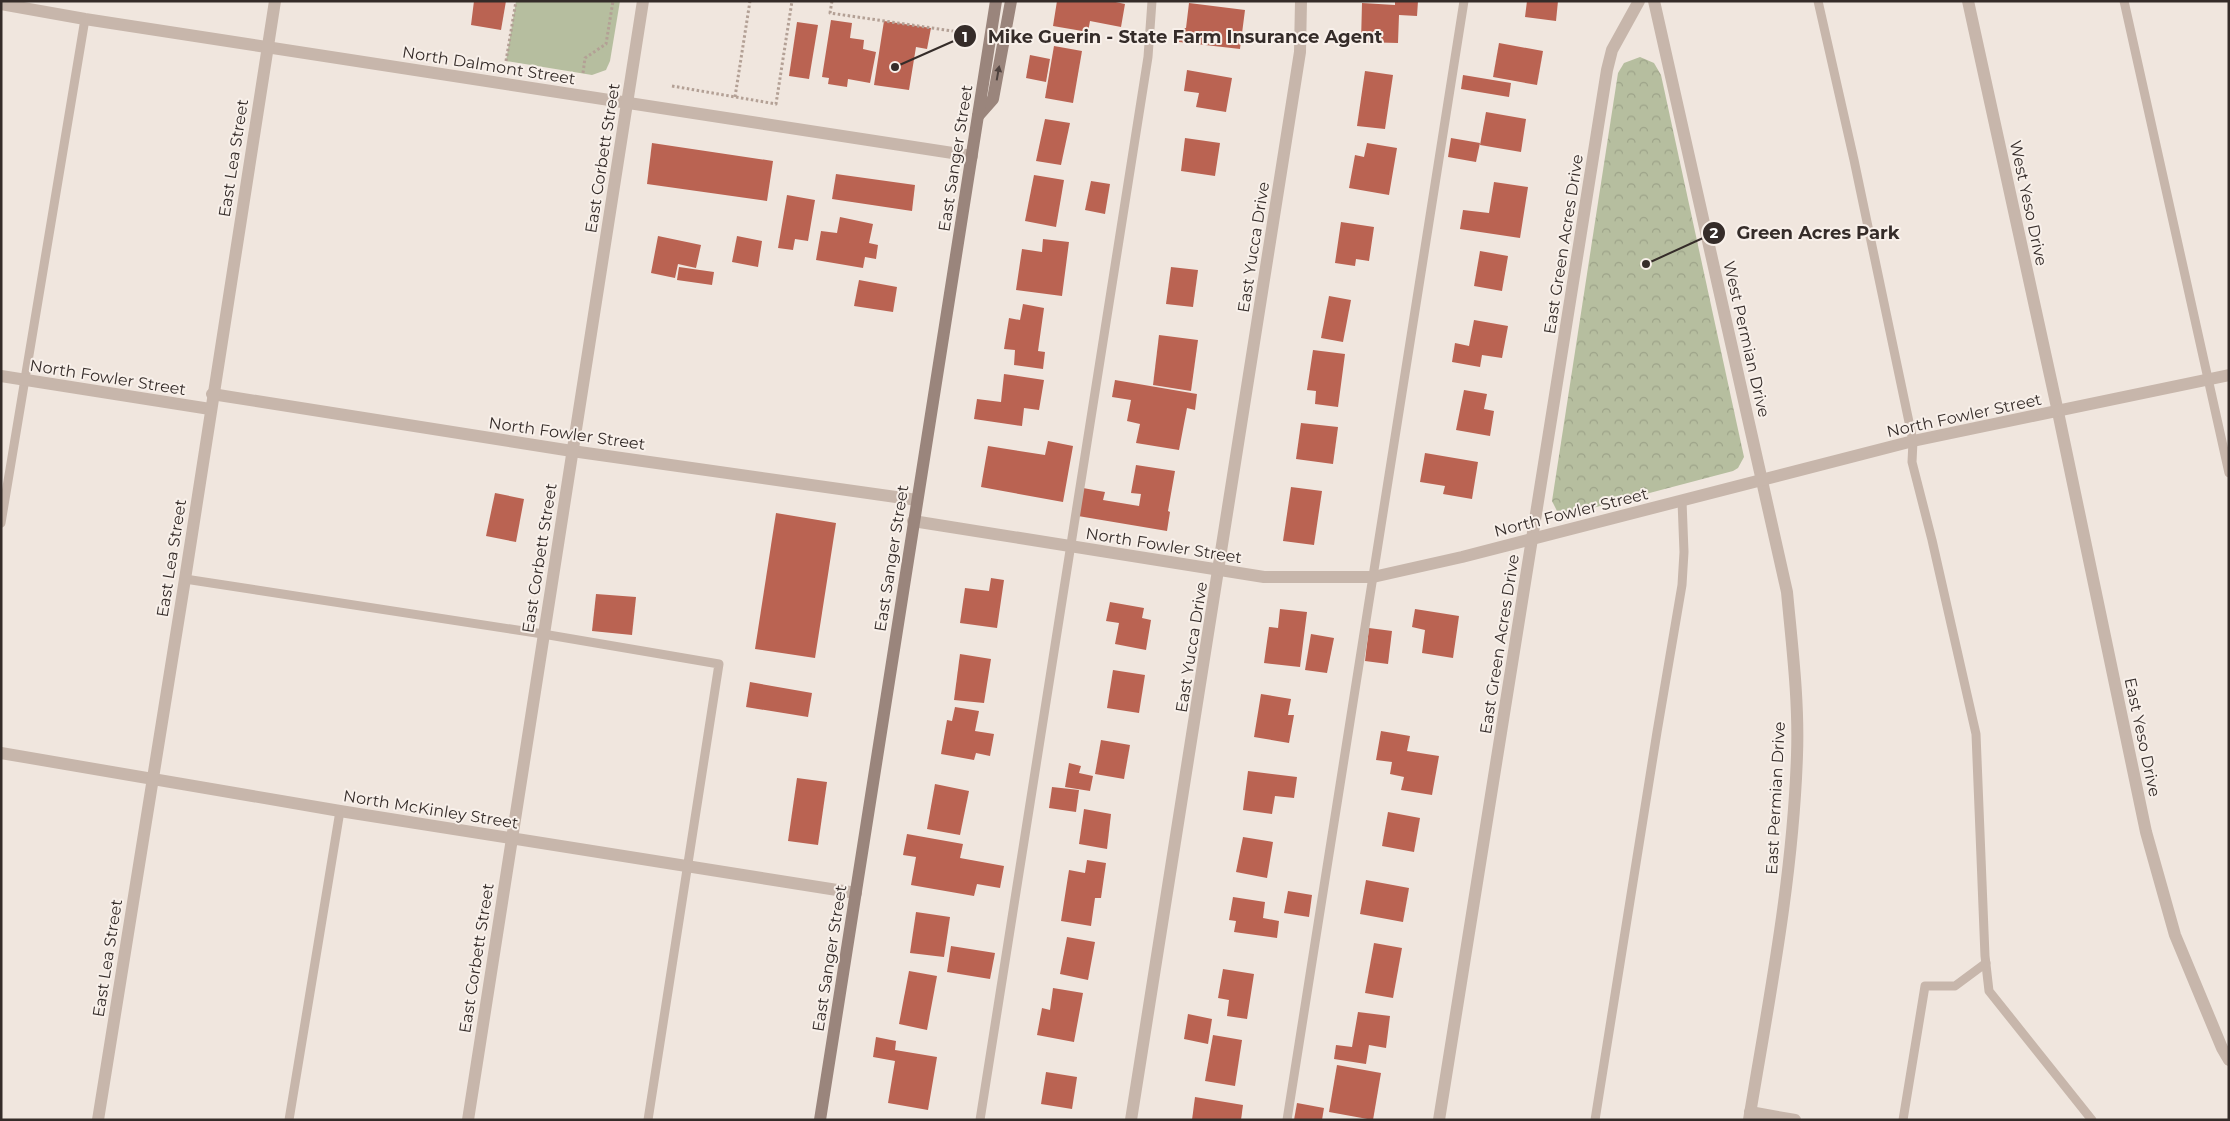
<svg xmlns="http://www.w3.org/2000/svg" width="2230" height="1121" font-family="Montserrat,sans-serif">
  <defs>
    <pattern id="forest-crowns" width="20" height="18" patternUnits="userSpaceOnUse" patternTransform="scale(1.25)"><rect width="20" height="18" fill="#b6be9f"/><path d="M2 6a3 3 0 1 1 6 0M12 15a3 3 0 1 1 6 0" fill="none" stroke="#9da389"/></pattern>
  </defs>
  <rect width="100%" height="100%" fill="#f0e6de"/>
  <path fill="#b6be9f" d="M 516,1 L 620,1 L 610,61 L 606,70 L 592,75 L 506,61 Z"/>
  <path fill="url(#forest-crowns)" d="M 1640,57 L 1654,63 L 1661,75 L 1744,457 L 1738,468 L 1733,471 L 1566,515 L 1557,511 L 1552,501 L 1618,73 L 1624,63 Z"/>
  <g fill="#ba6352">
    <path d="M 474,1 L 506,1 L 501,30 L 471,25 Z"/>
    <path d="M 1057,1 L 1111,1 L 1125,4 L 1121,27 L 1090,21 L 1088,32 L 1053,26 Z"/>
    <path d="M 1395,1 L 1418,1 L 1417,16 L 1399,15 L 1398,43 L 1361,42 L 1362,3 L 1395,5 Z"/>
    <path d="M 1527,1 L 1558,1 L 1556,21 L 1525,17 Z"/>
    <path d="M 1189,3 L 1245,10 L 1240,49 L 1179,42 L 1180,28 L 1186,28 Z"/>
    <path d="M 831,20 L 852,23 L 850,38 L 864,40 L 863,49 L 876,52 L 870,83 L 848,79 L 847,87 L 828,84 L 829,78 L 822,77 Z"/>
    <path d="M 884,21 L 931,28 L 927,49 L 916,47 L 909,90 L 874,85 Z"/>
    <path d="M 797,22 L 818,25 L 809,79 L 789,76 Z"/>
    <path d="M 1499,43 L 1543,51 L 1537,85 L 1493,77 Z"/>
    <path d="M 1054,46 L 1082,51 L 1073,103 L 1045,98 Z"/>
    <path d="M 1030,55 L 1050,59 L 1046,82 L 1026,78 Z"/>
    <path d="M 1187,70 L 1232,78 L 1226,112 L 1196,107 L 1199,93 L 1184,91 Z"/>
    <path d="M 1365,71 L 1393,75 L 1385,129 L 1357,126 Z"/>
    <path d="M 1463,75 L 1511,83 L 1509,97 L 1461,89 Z"/>
    <path d="M 1486,112 L 1526,119 L 1521,152 L 1480,145 Z"/>
    <path d="M 1045,119 L 1070,123 L 1061,165 L 1036,161 Z"/>
    <path d="M 1185,138 L 1220,143 L 1215,176 L 1181,171 Z"/>
    <path d="M 1451,138 L 1480,143 L 1476,162 L 1448,157 Z"/>
    <path d="M 652,143 L 773,161 L 767,201 L 647,184 Z"/>
    <path d="M 1367,143 L 1397,148 L 1389,195 L 1349,188 L 1355,155 L 1364,157 Z"/>
    <path d="M 836,174 L 915,185 L 912,211 L 832,199 Z"/>
    <path d="M 1034,175 L 1064,180 L 1056,227 L 1025,221 Z"/>
    <path d="M 1091,181 L 1110,184 L 1105,214 L 1085,210 Z"/>
    <path d="M 1494,182 L 1528,187 L 1520,238 L 1460,229 L 1463,210 L 1489,213 Z"/>
    <path d="M 787,195 L 815,200 L 808,241 L 795,239 L 793,250 L 778,248 Z"/>
    <path d="M 840,217 L 873,224 L 869,243 L 878,245 L 876,259 L 865,257 L 863,268 L 816,260 L 821,231 L 837,233 Z"/>
    <path d="M 1341,222 L 1374,227 L 1369,261 L 1356,259 L 1355,266 L 1335,263 Z"/>
    <path d="M 658,236 L 701,245 L 696,268 L 678,264 L 675,278 L 651,273 Z"/>
    <path d="M 737,236 L 762,241 L 758,267 L 732,262 Z"/>
    <path d="M 1043,239 L 1069,242 L 1062,296 L 1016,290 L 1022,249 L 1042,252 Z"/>
    <path d="M 1480,251 L 1508,256 L 1502,291 L 1474,286 Z"/>
    <path d="M 679,267 L 714,272 L 712,285 L 677,280 Z"/>
    <path d="M 1171,267 L 1198,270 L 1193,307 L 1166,304 Z"/>
    <path d="M 859,280 L 897,287 L 893,312 L 854,306 Z"/>
    <path d="M 1329,296 L 1351,300 L 1343,342 L 1321,338 Z"/>
    <path d="M 1023,304 L 1044,308 L 1038,351 L 1045,352 L 1043,369 L 1014,365 L 1015,350 L 1004,349 L 1009,318 L 1020,320 Z"/>
    <path d="M 1474,320 L 1508,326 L 1502,358 L 1482,355 L 1480,367 L 1452,362 L 1455,343 L 1469,346 Z"/>
    <path d="M 1159,335 L 1198,340 L 1191,391 L 1153,385 Z"/>
    <path d="M 1313,350 L 1345,354 L 1338,407 L 1315,404 L 1316,391 L 1307,390 Z"/>
    <path d="M 1004,374 L 1044,380 L 1039,410 L 1024,408 L 1022,426 L 974,419 L 977,399 L 1001,402 Z"/>
    <path d="M 1115,380 L 1197,394 L 1195,410 L 1187,408 L 1179,450 L 1136,443 L 1140,424 L 1127,421 L 1131,400 L 1112,397 Z"/>
    <path d="M 1464,390 L 1487,394 L 1484,409 L 1494,411 L 1490,436 L 1456,430 Z"/>
    <path d="M 1301,423 L 1338,427 L 1333,464 L 1296,459 Z"/>
    <path d="M 1048,441 L 1073,446 L 1063,502 L 981,487 L 988,446 L 1045,455 Z"/>
    <path d="M 1425,453 L 1478,462 L 1472,499 L 1443,494 L 1445,486 L 1420,482 Z"/>
    <path d="M 1136,465 L 1175,471 L 1168,511 L 1170,512 L 1167,531 L 1078,516 L 1083,488 L 1105,492 L 1103,500 L 1139,506 L 1141,494 L 1131,493 Z"/>
    <path d="M 1291,487 L 1322,491 L 1314,545 L 1283,541 Z"/>
    <path d="M 495,493 L 524,499 L 516,542 L 486,536 Z"/>
    <path d="M 776,513 L 836,523 L 815,658 L 755,649 Z"/>
    <path d="M 991,578 L 1004,580 L 997,628 L 960,623 L 965,588 L 989,591 Z"/>
    <path d="M 596,594 L 636,597 L 632,635 L 592,631 Z"/>
    <path d="M 1110,602 L 1144,608 L 1142,618 L 1151,620 L 1146,650 L 1115,644 L 1119,623 L 1106,621 Z"/>
    <path d="M 1280,609 L 1307,612 L 1300,667 L 1264,663 L 1269,627 L 1278,628 Z"/>
    <path d="M 1415,609 L 1459,616 L 1453,658 L 1422,653 L 1425,630 L 1412,627 Z"/>
    <path d="M 1369,628 L 1392,631 L 1388,664 L 1365,661 Z"/>
    <path d="M 1311,634 L 1334,638 L 1327,673 L 1305,670 Z"/>
    <path d="M 960,654 L 991,659 L 984,703 L 954,700 Z"/>
    <path d="M 1113,670 L 1145,675 L 1139,713 L 1107,708 Z"/>
    <path d="M 750,682 L 812,693 L 808,717 L 746,707 Z"/>
    <path d="M 1261,694 L 1291,699 L 1288,715 L 1294,715 L 1289,743 L 1254,737 Z"/>
    <path d="M 955,707 L 979,711 L 975,731 L 994,734 L 990,756 L 976,753 L 974,760 L 941,754 L 947,720 L 952,721 Z"/>
    <path d="M 1381,731 L 1410,736 L 1407,751 L 1439,756 L 1432,795 L 1401,790 L 1404,777 L 1390,774 L 1392,762 L 1376,760 Z"/>
    <path d="M 1101,740 L 1130,745 L 1124,779 L 1095,774 Z"/>
    <path d="M 1069,763 L 1081,766 L 1079,773 L 1093,776 L 1090,791 L 1065,787 Z"/>
    <path d="M 1248,771 L 1297,777 L 1294,798 L 1275,796 L 1272,814 L 1243,810 Z"/>
    <path d="M 797,778 L 827,782 L 818,845 L 788,841 Z"/>
    <path d="M 935,784 L 969,791 L 960,835 L 927,829 Z"/>
    <path d="M 1052,787 L 1079,790 L 1076,812 L 1049,808 Z"/>
    <path d="M 1084,809 L 1111,814 L 1107,849 L 1079,844 Z"/>
    <path d="M 1388,812 L 1420,818 L 1414,852 L 1382,846 Z"/>
    <path d="M 907,834 L 963,844 L 960,858 L 1004,866 L 1000,888 L 977,884 L 974,896 L 911,885 L 916,857 L 903,855 Z"/>
    <path d="M 1243,837 L 1273,842 L 1267,878 L 1236,872 Z"/>
    <path d="M 1087,860 L 1106,863 L 1101,898 L 1095,898 L 1091,926 L 1061,921 L 1069,870 L 1085,873 Z"/>
    <path d="M 1366,880 L 1409,888 L 1403,922 L 1360,914 Z"/>
    <path d="M 1288,891 L 1312,895 L 1309,917 L 1284,913 Z"/>
    <path d="M 1233,897 L 1265,902 L 1263,918 L 1279,921 L 1277,938 L 1234,932 L 1236,921 L 1229,920 Z"/>
    <path d="M 916,912 L 950,917 L 944,957 L 910,953 Z"/>
    <path d="M 1067,937 L 1095,942 L 1088,980 L 1060,974 Z"/>
    <path d="M 1374,943 L 1402,948 L 1393,998 L 1365,993 Z"/>
    <path d="M 951,946 L 995,953 L 990,979 L 947,972 Z"/>
    <path d="M 1223,969 L 1254,974 L 1247,1019 L 1227,1016 L 1229,1000 L 1218,998 Z"/>
    <path d="M 909,971 L 937,976 L 927,1030 L 899,1024 Z"/>
    <path d="M 1053,988 L 1083,993 L 1074,1042 L 1037,1035 L 1042,1008 L 1050,1010 Z"/>
    <path d="M 1358,1012 L 1390,1016 L 1386,1048 L 1369,1045 L 1366,1064 L 1334,1059 L 1336,1045 L 1352,1047 Z"/>
    <path d="M 1188,1014 L 1212,1019 L 1208,1044 L 1184,1039 Z"/>
    <path d="M 1213,1035 L 1242,1040 L 1235,1086 L 1205,1081 Z"/>
    <path d="M 876,1037 L 896,1041 L 895,1050 L 937,1057 L 928,1110 L 888,1103 L 895,1061 L 873,1057 Z"/>
    <path d="M 1337,1065 L 1381,1073 L 1373,1120 L 1329,1112 Z"/>
    <path d="M 1046,1072 L 1077,1077 L 1072,1109 L 1041,1104 Z"/>
    <path d="M 1195,1097 L 1243,1105 L 1241,1120 L 1192,1120 Z"/>
    <path d="M 1297,1103 L 1324,1108 L 1322,1120 L 1294,1120 Z"/>
  </g>
  <g fill="none" stroke-linecap="round" stroke-linejoin="round">
    <g stroke="#b3a095" stroke-width="3" stroke-dasharray="2.5 2.5" stroke-linecap="butt">
      <path d="M 832,1 L 830,13 L 966,33"/>
      <path d="M 506,61 L 516,1"/>
      <path d="M 583,73 L 585,58 L 606,44 L 613,1"/>
      <path d="M 672,86 L 776,104 L 792,1"/>
      <path d="M 735,97 L 750,1"/>
    </g>
    <g stroke="#c7b6ab" stroke-width="9">
      <path d="M 1818,1 L 1854,160 L 1913,441 L 1912,462 L 1932,540 L 1976,734 L 1985,956 L 1989,991 L 2092,1120"/>
      <path d="M 2124,1 L 2229,473"/>
      <path d="M 1,523 L 85,19"/>
      <path d="M 185,579 L 543,634 L 719,664 L 648,1120"/>
      <path d="M 289,1120 L 340,811"/>
      <path d="M 980,1120 L 1148,57 L 1152,1"/>
      <path d="M 1287,1120 L 1464,1"/>
      <path d="M 1595,1120 L 1657,732 L 1682,585 L 1684,552 L 1682,501"/>
      <path d="M 1903,1120 L 1925,986 L 1955,986 L 1986,963"/>
    </g>
    <g stroke="#c7b6ab" stroke-width="12">
      <path d="M 1654,1 L 1787,592 C 1792,646 1799,701 1797,755 C 1793,878 1769,999 1749,1120"/>
      <path d="M 1968,1 L 2058,412 L 2146,832 L 2175,935 L 2222,1048 L 2229,1060"/>
      <path d="M 1,4 L 85,19 L 972,156"/>
      <path d="M 1,376 L 210,409"/>
      <path d="M 212,394 L 572,451 L 917,500"/>
      <path d="M 1,753 L 340,811 L 856,893"/>
      <path d="M 1750,1112 L 1795,1120"/>
      <path d="M 468,1120 L 643,1"/>
      <path d="M 1131,1120 L 1300,52 L 1301,1"/>
      <path d="M 1439,1120 L 1607,70 L 1612,50 L 1639,1"/>
    </g>
    <g stroke="#c7b6ab" stroke-width="12">
      <path d="M 913,521 L 1264,577 L 1373,577 L 1462,557 L 1913,441 L 2229,375"/>
      <path d="M 98,1120 L 185,579 L 275,1"/>
    </g>
    <g stroke="#9a857c" stroke-width="12">
      <path d="M 978,116 L 993,99 L 1011,1"/>
      <path d="M 820,1120 L 996,1"/>
    </g>
  </g>
  <defs><path id="oneway-solid" d="M-6-.8H1V-3.2L6.5 0L1 3.2V.8H-6Z" transform="scale(1.25)"/></defs>
  <use fill="#4e423e" href="#oneway-solid" transform="translate(998 73) rotate(-80)"/>
  <g text-anchor="middle" stroke-width="4" stroke-linejoin="round" paint-order="stroke">
    <g font-size="16" fill="#352c29" stroke="#f8f0ea">
      <text transform="translate(489 65) rotate(9)" y="6">North Dalmont Street</text>
      <text transform="translate(233 158) rotate(-81)" y="6">East Lea Street</text>
      <text transform="translate(602 158) rotate(-81)" y="6">East Corbett Street</text>
      <text transform="translate(955 158) rotate(-81)" y="6">East Sanger Street</text>
      <text transform="translate(2029 203) rotate(78)" y="6">West Yeso Drive</text>
      <text transform="translate(1563 244) rotate(-81)" y="6">East Green Acres Drive</text>
      <text transform="translate(1253 247) rotate(-81)" y="6">East Yucca Drive</text>
      <text transform="translate(1747 339) rotate(77)" y="6">West Permian Drive</text>
      <text transform="translate(108 377) rotate(9)" y="6">North Fowler Street</text>
      <text transform="translate(1964 415) rotate(-12)" y="6">North Fowler Street</text>
      <text transform="translate(567 433) rotate(8)" y="6">North Fowler Street</text>
      <text transform="translate(1571 512) rotate(-14)" y="6">North Fowler Street</text>
      <text transform="translate(1164 545) rotate(9)" y="6">North Fowler Street</text>
      <text transform="translate(171 558) rotate(-81)" y="6">East Lea Street</text>
      <text transform="translate(539 558) rotate(-81)" y="6">East Corbett Street</text>
      <text transform="translate(891 558) rotate(-81)" y="6">East Sanger Street</text>
      <text transform="translate(1499 644) rotate(-81)" y="6">East Green Acres Drive</text>
      <text transform="translate(1191 647) rotate(-81)" y="6">East Yucca Drive</text>
      <text transform="translate(2143 737) rotate(78)" y="6">East Yeso Drive</text>
      <text transform="translate(1775 798) rotate(-87)" y="6">East Permian Drive</text>
      <text transform="translate(431 809) rotate(9)" y="6">North McKinley Street</text>
      <text transform="translate(107 958) rotate(-81)" y="6">East Lea Street</text>
      <text transform="translate(476 958) rotate(-81)" y="6">East Corbett Street</text>
      <text transform="translate(829 958) rotate(-81)" y="6">East Sanger Street</text>
    </g>
  </g>
  <path fill="none" stroke="#352c29" stroke-width="2" d="M895 67L965 36M1646 264L1714 233"/>
  <g fill="#352c29" stroke="#f8f0ea" stroke-width="2">
    <circle cx="895" cy="67" r="5"/>
    <circle cx="1646" cy="264" r="5"/>
    <circle cx="965" cy="36" r="12"/>
    <circle cx="1714" cy="233" r="12"/>
  </g>
  <g font-size="15" text-anchor="middle" font-weight="bold" fill="#fff">
    <text x="965" y="42">1</text>
    <text x="1714" y="238">2</text>
  </g>
  <g font-size="18" text-anchor="middle" font-weight="bold" fill="#352c29" stroke="#f8f0ea" stroke-width="4" stroke-linejoin="round" paint-order="stroke">
    <text x="1185" y="43">Mike Guerin - State Farm Insurance Agent</text>
    <text x="1818" y="239">Green Acres Park</text>
  </g>
  <rect width="2230" height="1121" fill="none" stroke="#352c29" stroke-width="5"/>
</svg>
